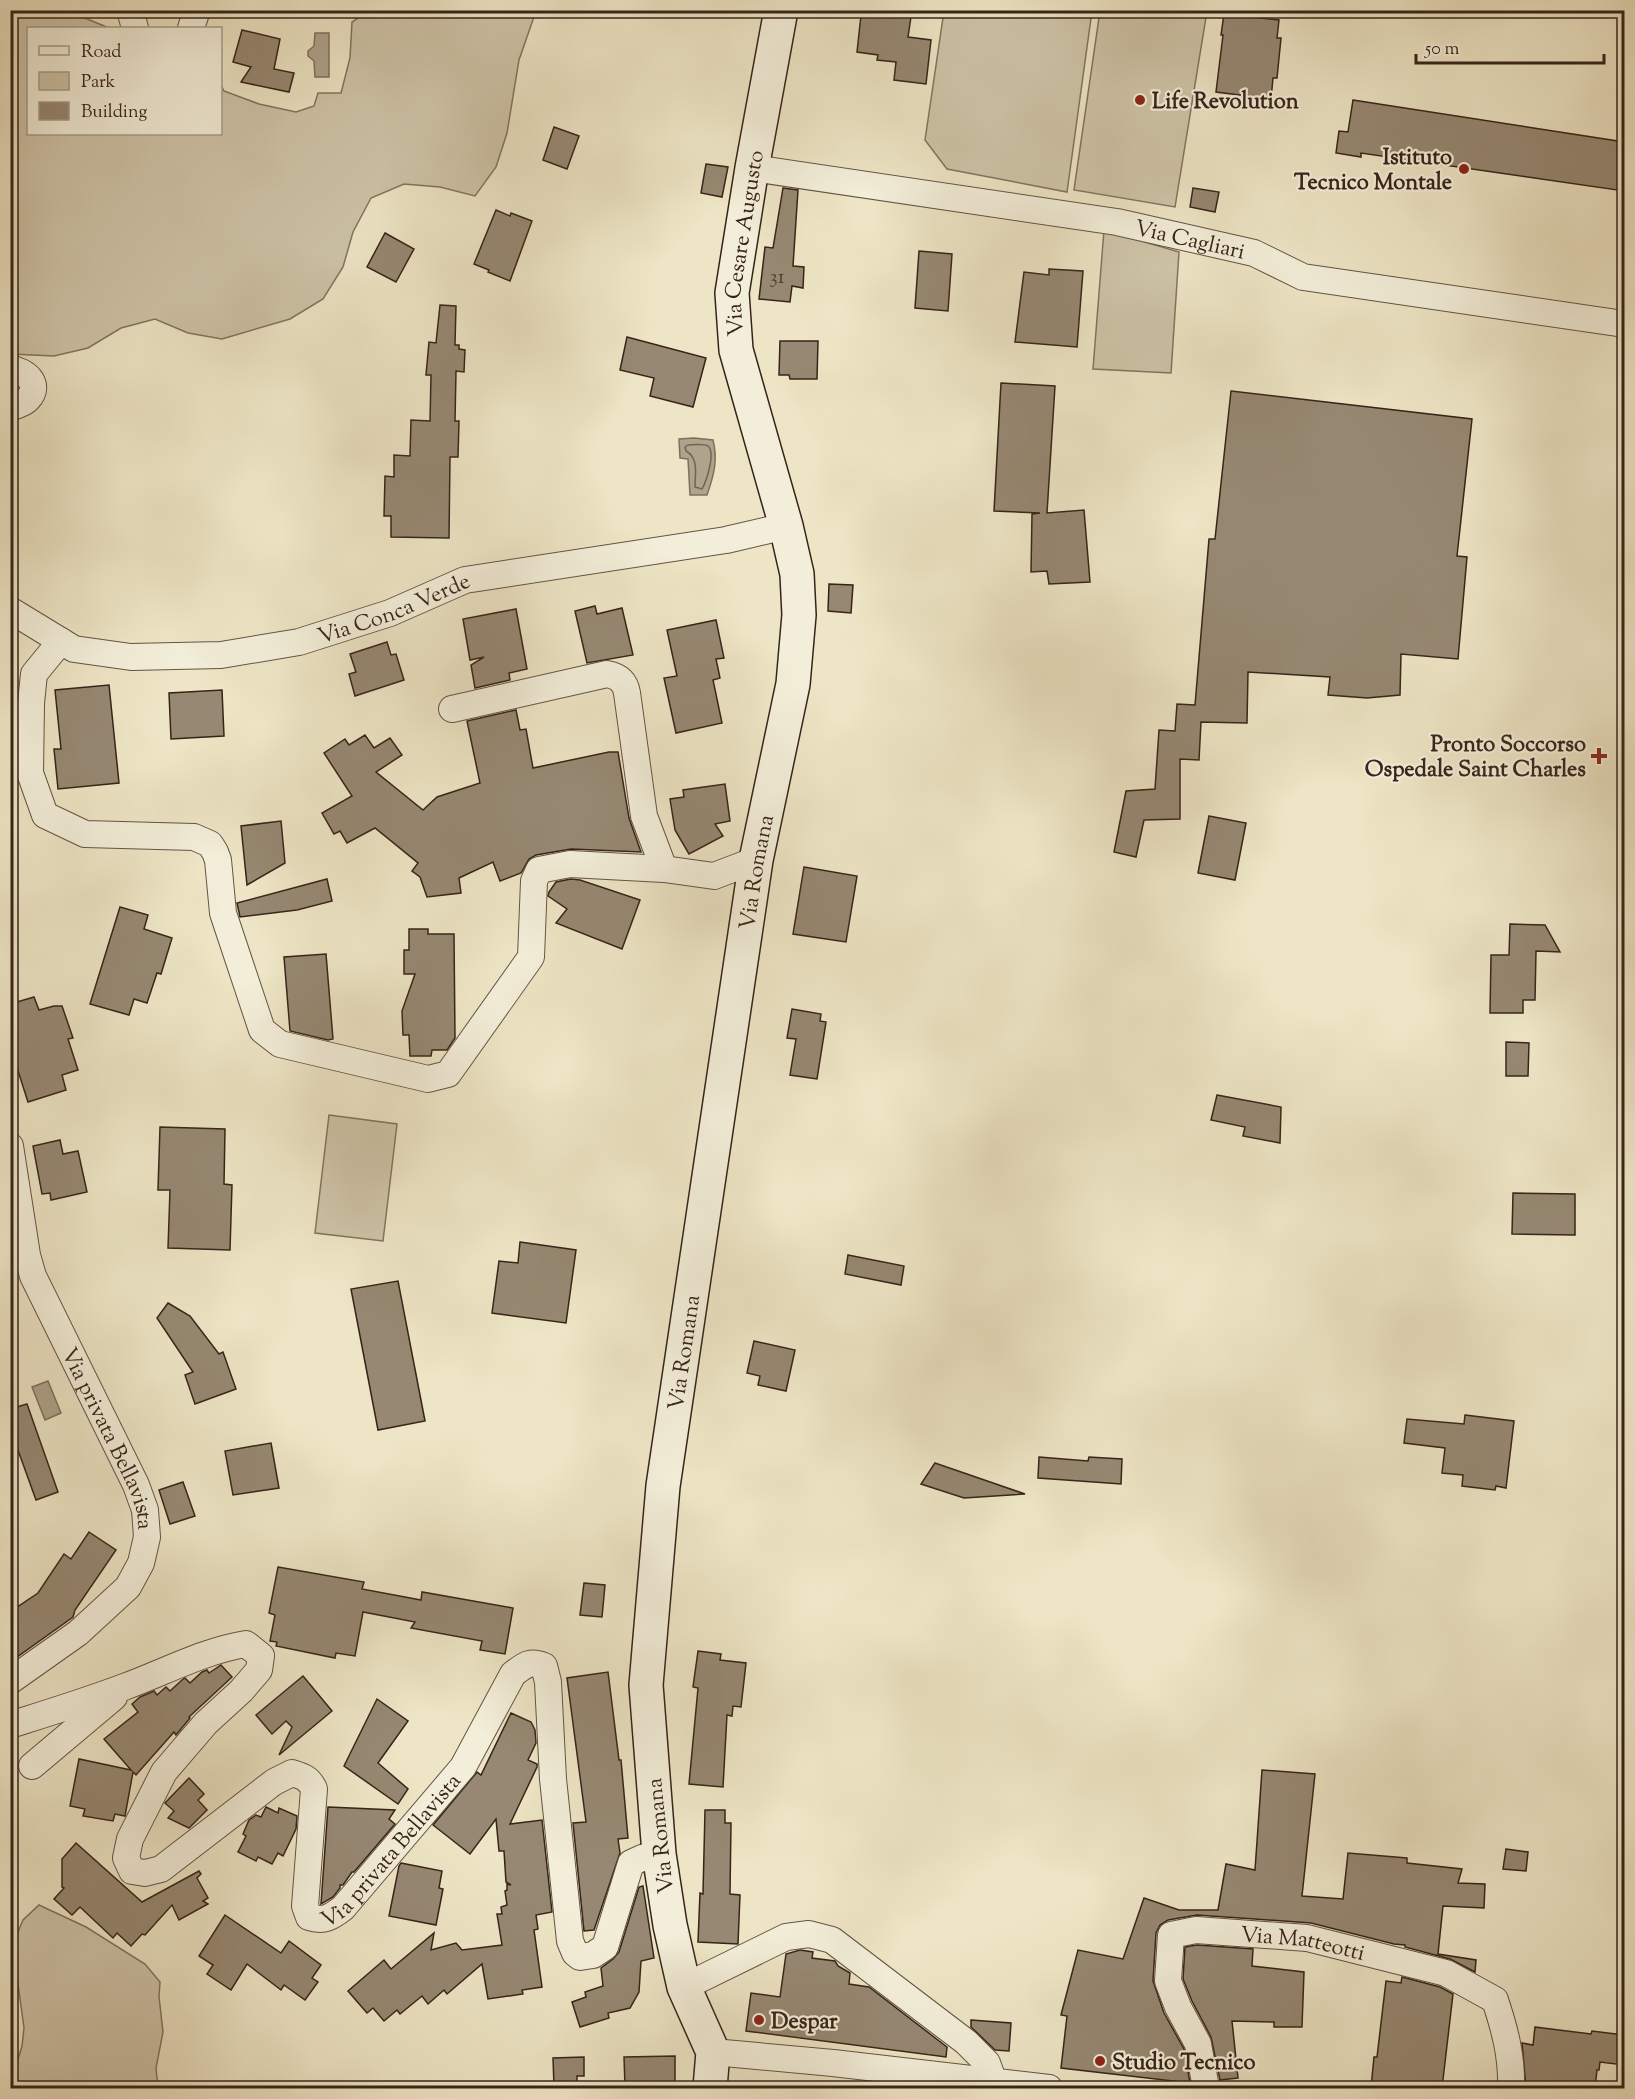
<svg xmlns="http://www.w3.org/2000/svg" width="1635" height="2099" font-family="'Sorts Mill Goudy',serif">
  <rect width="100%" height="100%" fill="#ede5c5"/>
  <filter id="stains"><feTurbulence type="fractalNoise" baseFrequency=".00333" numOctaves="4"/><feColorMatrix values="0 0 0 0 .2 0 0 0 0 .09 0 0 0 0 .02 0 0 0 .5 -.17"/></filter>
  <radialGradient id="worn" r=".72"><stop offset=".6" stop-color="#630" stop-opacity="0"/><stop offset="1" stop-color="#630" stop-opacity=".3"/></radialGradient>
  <g fill="#cec4a8" stroke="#827460" stroke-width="1.5">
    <path d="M 420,10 L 536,11 L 519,60 L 507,133 L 496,167 L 475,196 L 440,187 L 404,184 L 371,198 L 353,232 L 343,267 L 323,299 L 290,319 L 222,339 L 188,333 L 155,319 L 121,328 L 88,348 L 54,356 L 11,354 L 11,11 L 68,11 L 109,28 L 28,28 L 28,134 L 220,134 L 221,85 L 224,91 L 259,104 L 296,112 L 314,106 L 318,93 L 341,93 L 350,58 L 352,22 L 369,11 L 405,11 L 415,14 Z"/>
    <path d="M 944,11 L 1092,11 L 1067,192 L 947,169 L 925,140 Z"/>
    <path d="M 1100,11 L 1207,11 L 1175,207 L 1074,190 Z"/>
    <path d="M 1104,230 L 1179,252 L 1171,373 L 1093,369 Z"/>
    <path d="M 329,1115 L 397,1124 L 383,1241 L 315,1233 Z"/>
    <path d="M 39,1905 L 86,1927 L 145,1964 L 160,1982 L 159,1997 L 163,2032 L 156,2068 L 158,2088 L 12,2088 L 11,2082 L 22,2046 L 24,2028 L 14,1955 L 16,1937 L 23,1920 Z"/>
  </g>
  <g fill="#afa38b" stroke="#7f705d" stroke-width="1.5">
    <path d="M 315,33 L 329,33 L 329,77 L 315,77 L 314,61 L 308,56 L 308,51 L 314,46 Z"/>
    <path d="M 694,438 L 713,440 C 718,460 714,475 707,495 L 690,495 L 688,459 L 680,458 L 679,439 Z"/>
    <path d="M 48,1381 L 61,1413 L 45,1420 L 32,1387 Z"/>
  </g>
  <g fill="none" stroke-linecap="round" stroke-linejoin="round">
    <path stroke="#736452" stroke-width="1.5" d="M 688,445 C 692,445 704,443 708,446 C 716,453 706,482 702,489 L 695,487 C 695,474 699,458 686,451 L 685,447 Z"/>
  </g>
  <g fill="#968872" stroke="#372419" stroke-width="1.5">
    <path d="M 870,10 L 912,10 L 908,37 L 931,40 L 926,84 L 894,80 L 896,62 L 877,60 L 878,55 L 857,52 L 861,15 L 869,16 Z"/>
    <path d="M 1224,14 L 1279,20 L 1277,38 L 1281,38 L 1277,78 L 1273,78 L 1271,99 L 1216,92 L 1223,35 L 1221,35 Z"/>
    <path d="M 242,30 L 280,39 L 274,69 L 294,73 L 289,92 L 241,82 L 251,67 L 233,62 Z"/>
    <path d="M 1353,100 L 1624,142 L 1624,191 L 1361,153 L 1361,157 L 1336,153 L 1339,131 L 1348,132 Z"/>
    <path d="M 554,127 L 579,136 L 567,169 L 543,160 Z"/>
    <path d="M 706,164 L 728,167 L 722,197 L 701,193 Z"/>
    <path d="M 783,188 L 798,190 L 793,266 L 804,267 L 803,288 L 792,286 L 790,302 L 759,299 L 765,247 L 773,248 Z"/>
    <path d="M 1193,188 L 1219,192 L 1215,212 L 1190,207 Z"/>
    <path d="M 496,210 L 510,216 L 511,213 L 532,221 L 510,281 L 488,272 L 489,270 L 474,264 Z"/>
    <path d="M 385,233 L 414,249 L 396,282 L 367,267 Z"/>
    <path d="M 919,251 L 952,254 L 948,311 L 915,308 Z"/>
    <path d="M 1049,269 L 1083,271 L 1077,347 L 1015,342 L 1024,272 L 1049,275 Z"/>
    <path d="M 440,305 L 456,306 L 455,345 L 459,345 L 459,349 L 465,350 L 464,372 L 456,371 L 455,421 L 459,421 L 458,457 L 450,457 L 449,538 L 391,537 L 391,516 L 384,516 L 385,476 L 394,477 L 394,455 L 410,456 L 411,420 L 430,421 L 431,375 L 426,375 L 429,342 L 436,343 Z"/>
    <path d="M 627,337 L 706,358 L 693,407 L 650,396 L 654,378 L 620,370 Z"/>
    <path d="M 780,341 L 818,341 L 817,379 L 790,379 L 789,375 L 779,375 Z"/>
    <path d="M 1001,383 L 1055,386 L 1047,513 L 1084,510 L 1090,582 L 1049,584 L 1047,571 L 1031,572 L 1032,514 L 1040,513 L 994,511 Z"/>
    <path d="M 1231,391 L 1472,419 L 1457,556 L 1467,557 L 1458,659 L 1401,654 L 1400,695 L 1367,698 L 1328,695 L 1330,677 L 1248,672 L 1247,723 L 1201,722 L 1199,760 L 1180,759 L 1180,819 L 1144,820 L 1136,857 L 1114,852 L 1126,791 L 1155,789 L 1159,730 L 1175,731 L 1177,704 L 1195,705 L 1209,539 L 1215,539 Z"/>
    <path d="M 829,584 L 853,585 L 851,613 L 828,611 Z"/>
    <path d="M 595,606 L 597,614 L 622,608 L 633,655 L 587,663 L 575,611 Z"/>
    <path d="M 516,609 L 527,669 L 509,673 L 510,680 L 475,688 L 471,665 L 484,657 L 470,660 L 463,619 Z"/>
    <path d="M 716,620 L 724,658 L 716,659 L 720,678 L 713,680 L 722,723 L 676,733 L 664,678 L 677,676 L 667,630 Z"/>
    <path d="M 387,642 L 391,655 L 396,654 L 404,680 L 355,696 L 349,674 L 356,672 L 350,654 Z"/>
    <path d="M 109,685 L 119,783 L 58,789 L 54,749 L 61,749 L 55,690 Z"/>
    <path d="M 222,690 L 224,736 L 171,739 L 169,693 Z"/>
    <path d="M 516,710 L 520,730 L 526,729 L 533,768 L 609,752 L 618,752 L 629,818 L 641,852 L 571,849 L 536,855 L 529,859 L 521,873 L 500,881 L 493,862 L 459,878 L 461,893 L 427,897 L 420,877 L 412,871 L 418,863 L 375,828 L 347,843 L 340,831 L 334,834 L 322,813 L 352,796 L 324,753 L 345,739 L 349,745 L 365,735 L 374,748 L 390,738 L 402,755 L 376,772 L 423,810 L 437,797 L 480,783 L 467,721 Z"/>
    <path d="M 725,784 L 730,821 L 715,824 L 723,836 L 689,854 L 675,830 L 670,799 L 684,797 L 683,790 Z"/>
    <path d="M 1209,816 L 1246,823 L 1235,880 L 1198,873 Z"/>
    <path d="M 281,821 L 285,863 L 247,885 L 241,826 Z"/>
    <path d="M 804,867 L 857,876 L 846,942 L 793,934 Z"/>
    <path d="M 327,879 L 332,901 L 297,910 L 240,917 L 237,903 Z"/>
    <path d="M 571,879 L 580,880 L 640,900 L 622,949 L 556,923 L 567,909 L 548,896 L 549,892 L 556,882 Z"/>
    <path d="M 120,907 L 148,915 L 144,929 L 172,938 L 161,974 L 157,973 L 147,1003 L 134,999 L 129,1015 L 90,1004 Z"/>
    <path d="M 1510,924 L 1545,925 L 1560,952 L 1536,951 L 1535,1000 L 1523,1000 L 1523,1013 L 1490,1013 L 1491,955 L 1509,955 Z"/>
    <path d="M 409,929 L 428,929 L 428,934 L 454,934 L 455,1038 L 447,1050 L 432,1050 L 431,1056 L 410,1056 L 409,1035 L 403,1035 L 402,1011 L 415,974 L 404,974 L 404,950 L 409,950 Z"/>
    <path d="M 326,954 L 333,1039 L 328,1040 L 290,1031 L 284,957 Z"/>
    <path d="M 34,997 L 39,1010 L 54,1006 L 62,1006 L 73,1038 L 68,1039 L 78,1070 L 62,1075 L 66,1090 L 28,1102 L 10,1046 L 10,1004 Z"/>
    <path d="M 792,1009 L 821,1014 L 820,1021 L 826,1022 L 817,1079 L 790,1075 L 796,1039 L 787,1038 Z"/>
    <path d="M 1506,1042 L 1529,1043 L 1528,1076 L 1506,1076 Z"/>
    <path d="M 1217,1095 L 1281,1107 L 1280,1143 L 1243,1136 L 1245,1127 L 1211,1120 Z"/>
    <path d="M 160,1127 L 225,1129 L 224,1184 L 232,1185 L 230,1250 L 168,1248 L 170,1190 L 158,1190 Z"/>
    <path d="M 60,1140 L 63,1154 L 78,1151 L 87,1192 L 51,1200 L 50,1193 L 42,1194 L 33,1146 Z"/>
    <path d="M 1513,1193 L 1575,1194 L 1575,1235 L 1512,1234 Z"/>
    <path d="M 520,1242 L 576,1250 L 566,1323 L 492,1313 L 499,1261 L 518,1263 Z"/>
    <path d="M 848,1255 L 904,1266 L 901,1285 L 845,1274 Z"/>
    <path d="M 398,1281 L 425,1421 L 378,1430 L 351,1289 Z"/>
    <path d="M 168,1303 L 190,1316 L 219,1354 L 223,1352 L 236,1389 L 195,1404 L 185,1375 L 193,1372 L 157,1318 Z"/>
    <path d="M 754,1341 L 795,1350 L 786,1391 L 758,1385 L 760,1376 L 747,1373 Z"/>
    <path d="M 27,1404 L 58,1492 L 36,1500 L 10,1428 L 10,1409 Z"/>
    <path d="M 1465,1415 L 1514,1421 L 1506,1488 L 1496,1486 L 1495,1490 L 1462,1486 L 1463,1475 L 1442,1473 L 1445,1448 L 1404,1443 L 1407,1419 L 1464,1424 Z"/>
    <path d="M 271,1443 L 279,1488 L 233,1495 L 225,1451 Z"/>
    <path d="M 1039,1457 L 1088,1461 L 1089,1457 L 1122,1459 L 1121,1484 L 1038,1478 Z"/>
    <path d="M 935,1463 L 1025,1494 L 964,1498 L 921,1484 Z"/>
    <path d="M 183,1482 L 195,1516 L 170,1524 L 159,1490 Z"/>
    <path d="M 89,1532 L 116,1550 L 75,1610 L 73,1617 L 10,1662 L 10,1612 L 38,1593 L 64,1554 L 71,1559 Z"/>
    <path d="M 278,1567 L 364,1582 L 362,1589 L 421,1600 L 422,1592 L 513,1608 L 505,1654 L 480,1650 L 482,1641 L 411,1628 L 415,1622 L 363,1612 L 355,1656 L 336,1653 L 335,1658 L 276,1646 L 277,1642 L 270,1641 L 275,1615 L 269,1613 Z"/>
    <path d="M 584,1583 L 605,1585 L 602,1617 L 580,1615 Z"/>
    <path d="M 698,1651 L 721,1654 L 720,1660 L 746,1663 L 741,1707 L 733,1706 L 732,1716 L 727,1715 L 723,1787 L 689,1784 L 698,1688 L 693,1687 Z"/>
    <path d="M 221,1665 L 232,1677 L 189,1717 L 190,1718 L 176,1735 L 174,1732 L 136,1775 L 133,1772 L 125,1816 L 115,1814 L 113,1821 L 83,1816 L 85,1809 L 70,1806 L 79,1759 L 131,1770 L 104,1739 L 138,1712 L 132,1704 L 140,1697 L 154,1691 L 157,1695 L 166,1687 L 170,1691 L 182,1680 L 185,1678 L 190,1683 L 202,1672 L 207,1670 L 209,1673 Z"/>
    <path d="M 608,1672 L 619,1760 L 621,1760 L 628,1838 L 618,1839 L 620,1853 L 594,1930 L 584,1931 L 573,1823 L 586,1822 L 567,1678 Z"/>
    <path d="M 303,1676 L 332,1711 L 279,1755 L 292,1727 L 286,1721 L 272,1734 L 256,1715 Z"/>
    <path d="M 377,1699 L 408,1721 L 378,1763 L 408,1789 L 398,1804 L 344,1766 Z"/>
    <path d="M 511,1713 L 531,1722 L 535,1730 L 536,1743 L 528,1760 L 537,1764 L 537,1767 L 510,1824 L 542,1820 L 552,1912 L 536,1915 L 538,1929 L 534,1930 L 542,1987 L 522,1990 L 523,1994 L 488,1999 L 482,1964 L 447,1994 L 444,1990 L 428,2004 L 422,1996 L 400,2014 L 397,2010 L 384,2021 L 373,2008 L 367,2013 L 348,1991 L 384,1960 L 391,1969 L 434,1933 L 431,1950 L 456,1943 L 462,1950 L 502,1945 L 497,1914 L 502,1914 L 501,1907 L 507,1905 L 505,1891 L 507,1890 L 507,1884 L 511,1885 L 506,1882 L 504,1851 L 499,1851 L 496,1819 L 470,1854 L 433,1825 L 477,1772 L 481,1775 Z"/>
    <path d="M 1262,1770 L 1315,1774 L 1302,1896 L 1343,1899 L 1348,1853 L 1407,1858 L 1407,1863 L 1462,1869 L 1458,1883 L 1485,1884 L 1484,1908 L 1443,1906 L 1438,1954 L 1476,1960 L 1475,1972 L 1450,1959 L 1405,1947 L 1405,1945 L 1394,1944 L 1311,1923 L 1197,1915 L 1168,1920 L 1160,1925 L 1156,1933 L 1153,1981 L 1164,2013 L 1184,2049 L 1190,2083 L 1061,2068 L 1067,2016 L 1061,2015 L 1078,1950 L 1123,1959 L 1144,1898 L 1179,1910 L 1218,1910 L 1226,1864 L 1255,1870 Z"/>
    <path d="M 189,1778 L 204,1794 L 198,1800 L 207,1810 L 189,1828 L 168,1818 L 174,1811 L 165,1803 Z"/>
    <path d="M 266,1807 L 278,1813 L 279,1808 L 297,1816 L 296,1829 L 283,1856 L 278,1853 L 272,1864 L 258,1857 L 256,1861 L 238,1852 L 246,1836 L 243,1834 L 249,1820 L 256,1815 L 261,1817 Z"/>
    <path d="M 328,1807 L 395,1810 L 389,1819 L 395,1824 L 354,1872 L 352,1872 L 343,1885 L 340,1885 L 340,1888 L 333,1897 L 321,1904 Z"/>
    <path d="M 705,1810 L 725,1810 L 725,1823 L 731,1823 L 730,1894 L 740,1895 L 738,1944 L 698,1942 L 700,1893 L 703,1894 Z"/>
    <path d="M 76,1843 L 142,1902 L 199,1871 L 201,1874 L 197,1878 L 208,1898 L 203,1901 L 208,1904 L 179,1920 L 172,1905 L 145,1935 L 142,1934 L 131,1946 L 117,1933 L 113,1938 L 80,1907 L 72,1915 L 54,1899 L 64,1888 L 62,1887 L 62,1859 Z"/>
    <path d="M 1506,1849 L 1528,1852 L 1526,1871 L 1503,1869 Z"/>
    <path d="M 401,1863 L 442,1871 L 439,1888 L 443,1889 L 436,1925 L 389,1916 L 399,1866 Z"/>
    <path d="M 643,1886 L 654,1958 L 641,1961 L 639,1992 L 630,2008 L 608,2013 L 609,2018 L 580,2027 L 572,2002 L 586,1997 L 585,1992 L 603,1986 L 601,1968 L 613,1959 L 619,1952 L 639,1887 Z"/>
    <path d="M 225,1915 L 281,1953 L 289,1941 L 321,1965 L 312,1978 L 318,1982 L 305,2000 L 284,1985 L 281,1990 L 247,1964 L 231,1990 L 207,1974 L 213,1965 L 199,1956 Z"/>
    <path d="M 1197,1945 L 1253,1949 L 1252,1966 L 1304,1972 L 1302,2027 L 1274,2027 L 1274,2022 L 1232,2021 L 1238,2078 L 1220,2080 L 1211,2037 L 1192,2001 L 1183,1979 L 1185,1947 Z"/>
    <path d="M 800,1950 L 813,1952 L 812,1958 L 835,1961 L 838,1966 L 850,1973 L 849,1984 L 869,1987 L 947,2047 L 946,2057 L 746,2031 L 751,1993 L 780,1997 L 786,1954 Z"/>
    <path d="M 1402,1977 L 1440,1987 L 1453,1994 L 1442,2088 L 1371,2088 L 1374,2057 L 1377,2057 L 1386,1981 L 1401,1983 Z"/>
    <path d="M 971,2020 L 1011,2023 L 1009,2051 L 995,2050 L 971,2027 Z"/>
    <path d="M 1535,2027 L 1591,2034 L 1592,2031 L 1624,2035 L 1624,2065 L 1600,2062 L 1599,2070 L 1597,2070 L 1595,2088 L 1526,2088 L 1522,2043 L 1533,2045 Z"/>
    <path d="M 675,2056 L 675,2085 L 625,2086 L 624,2057 Z"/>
    <path d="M 584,2057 L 584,2076 L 577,2076 L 577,2086 L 554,2087 L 553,2058 Z"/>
  </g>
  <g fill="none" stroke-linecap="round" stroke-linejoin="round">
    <defs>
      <g id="street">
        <path d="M 130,10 L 135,28"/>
        <path d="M 191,28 L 197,10"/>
        <path id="s1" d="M 752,168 L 1117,222 L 1254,253 L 1303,277 L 1624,324"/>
        <path d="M 10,369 C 25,370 42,384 28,399 C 24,404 16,405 10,408"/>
        <path id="s2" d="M 10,610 L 74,649 L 131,657 L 221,655 L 299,642 L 390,613 L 465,580 L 726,540 L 786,526"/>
        <path d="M 61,641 L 34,674 L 31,703 L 30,773 L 45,815 L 85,834 L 194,837 L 210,844 L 215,852 L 218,860 L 223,913 L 262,1030 L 280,1044 L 428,1079 L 448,1074 L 531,957 L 534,881 L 539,870 L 570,864 L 664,869"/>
        <path d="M 452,709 L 607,674 C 618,676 625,681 627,693 L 644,816 L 664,869 L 714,876 L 756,860"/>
        <path id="s3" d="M 10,1146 L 27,1255 L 33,1276 L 136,1485 L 145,1510 L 147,1537 L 141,1563 L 128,1587 L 78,1633 L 10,1681"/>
        <path id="s4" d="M 10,1725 C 48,1713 87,1701 124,1687 C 165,1672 203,1651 246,1644 L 261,1656 L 259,1670 L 241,1691 L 206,1723 L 164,1772 L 130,1839 L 126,1858 L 132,1871 L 145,1873 L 161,1869 L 274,1782 L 292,1773 C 302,1776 309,1778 314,1789 L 305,1906 L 309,1917 C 324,1922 331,1917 343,1908 L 463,1767 L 513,1674 C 525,1665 530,1660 544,1666 L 548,1682 L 553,1779 L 570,1941 L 575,1953 L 580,1957 L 593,1955 L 605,1947 L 631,1863 L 642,1858 L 659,1854"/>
        <path d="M 32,1766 L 114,1697"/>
        <path d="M 684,1987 L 786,1937 L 809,1934 L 832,1940 L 966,2042 L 987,2063 L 994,2082"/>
        <path d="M 713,2052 L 833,2063 L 1049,2088"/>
        <path id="s5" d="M 1206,2088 L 1198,2044 L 1178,2007 L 1168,1981 L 1171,1935 L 1196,1930 L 1307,1938 L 1446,1973 L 1495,2000 C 1505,2030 1512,2057 1511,2088"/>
      </g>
      <g id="secondary">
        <path id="s6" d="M 710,2088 L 713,2052 L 684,1987 L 670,1925 L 659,1854 L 646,1685 L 663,1486 L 756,860 L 793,684 L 799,615 L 797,574 L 786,526 L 736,350 L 732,293 L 752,168 L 781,10"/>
      </g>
    </defs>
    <use href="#street" stroke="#645444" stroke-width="28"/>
    <use href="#secondary" stroke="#372419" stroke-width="36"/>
    <use href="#street" stroke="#f3eed9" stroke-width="26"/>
    <use href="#secondary" stroke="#f3eed9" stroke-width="33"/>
  </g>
  <g fill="#8f2418" stroke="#f3eed9" stroke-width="2">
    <circle cx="1140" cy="100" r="6"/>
    <circle cx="1464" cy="169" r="6"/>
    <path d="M1596 747h6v6h6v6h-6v6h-6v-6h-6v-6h6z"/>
    <circle cx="759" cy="2020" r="6"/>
    <circle cx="1100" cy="2061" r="6"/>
  </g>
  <g text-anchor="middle" stroke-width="4.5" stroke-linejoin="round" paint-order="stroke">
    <g font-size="20" fill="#4f3d2f">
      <text x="777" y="283">31</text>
    </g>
    <g font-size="22" font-weight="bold" fill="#372419" stroke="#f3eed9" text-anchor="start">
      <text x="1152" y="108">Life Revolution</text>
      <text x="1452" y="164" text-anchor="end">Istituto<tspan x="1452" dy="25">Tecnico Montale</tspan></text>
      <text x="1586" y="751" text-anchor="end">Pronto Soccorso<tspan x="1586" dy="25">Ospedale Saint Charles</tspan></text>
      <text x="771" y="2028">Despar</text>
      <text x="1112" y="2069">Studio Tecnico</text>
    </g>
    <g font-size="22" fill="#372419" stroke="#f3eed9">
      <text dy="8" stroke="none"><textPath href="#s1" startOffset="444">Via Cagliari</textPath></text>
      <text dy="8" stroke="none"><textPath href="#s6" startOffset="1875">Via Cesare Augusto</textPath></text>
      <text dy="8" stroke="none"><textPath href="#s2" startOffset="402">Via Conca Verde</textPath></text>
      <text dy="8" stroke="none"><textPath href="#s6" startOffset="1233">Via Romana</textPath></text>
      <text dy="8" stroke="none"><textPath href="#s6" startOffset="747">Via Romana</textPath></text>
      <text dy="8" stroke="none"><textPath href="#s3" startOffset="312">Via privata Bellavista</textPath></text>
      <text transform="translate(659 1836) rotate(-96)" y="8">Via Romana</text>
      <text dy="8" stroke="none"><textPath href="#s4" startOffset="993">Via privata Bellavista</textPath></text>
      <text dy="8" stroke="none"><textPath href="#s5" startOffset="294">Via Matteotti</textPath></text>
    </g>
  </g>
  <rect width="1635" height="2099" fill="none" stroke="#ede5c5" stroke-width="36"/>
  <rect x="12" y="12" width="1611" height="2075" fill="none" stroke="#372419" stroke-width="3"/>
  <rect x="18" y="18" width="1599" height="2063" fill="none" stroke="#372419" stroke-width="1.5"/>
  <rect x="27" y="27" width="195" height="108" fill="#f3eed9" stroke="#a89d8c" stroke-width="1.5"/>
  <rect x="39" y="46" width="30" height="9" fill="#f3eed9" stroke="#a89d8c" stroke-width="1.5"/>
  <text x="81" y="57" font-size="18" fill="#372419">Road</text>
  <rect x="39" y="72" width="30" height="18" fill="#cec4a8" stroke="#a89d8c" stroke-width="1.5"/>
  <text x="81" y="87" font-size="18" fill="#372419">Park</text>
  <rect x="39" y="102" width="30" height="18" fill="#968872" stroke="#a89d8c" stroke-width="1.5"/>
  <text x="81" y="117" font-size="18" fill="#372419">Building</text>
  <path d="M1416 54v9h188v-9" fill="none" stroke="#372419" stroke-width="3"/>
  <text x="1425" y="54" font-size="18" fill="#372419" stroke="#f3eed9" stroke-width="4.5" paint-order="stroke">50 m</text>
  <rect width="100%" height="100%" filter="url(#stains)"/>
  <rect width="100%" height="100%" fill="url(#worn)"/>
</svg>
